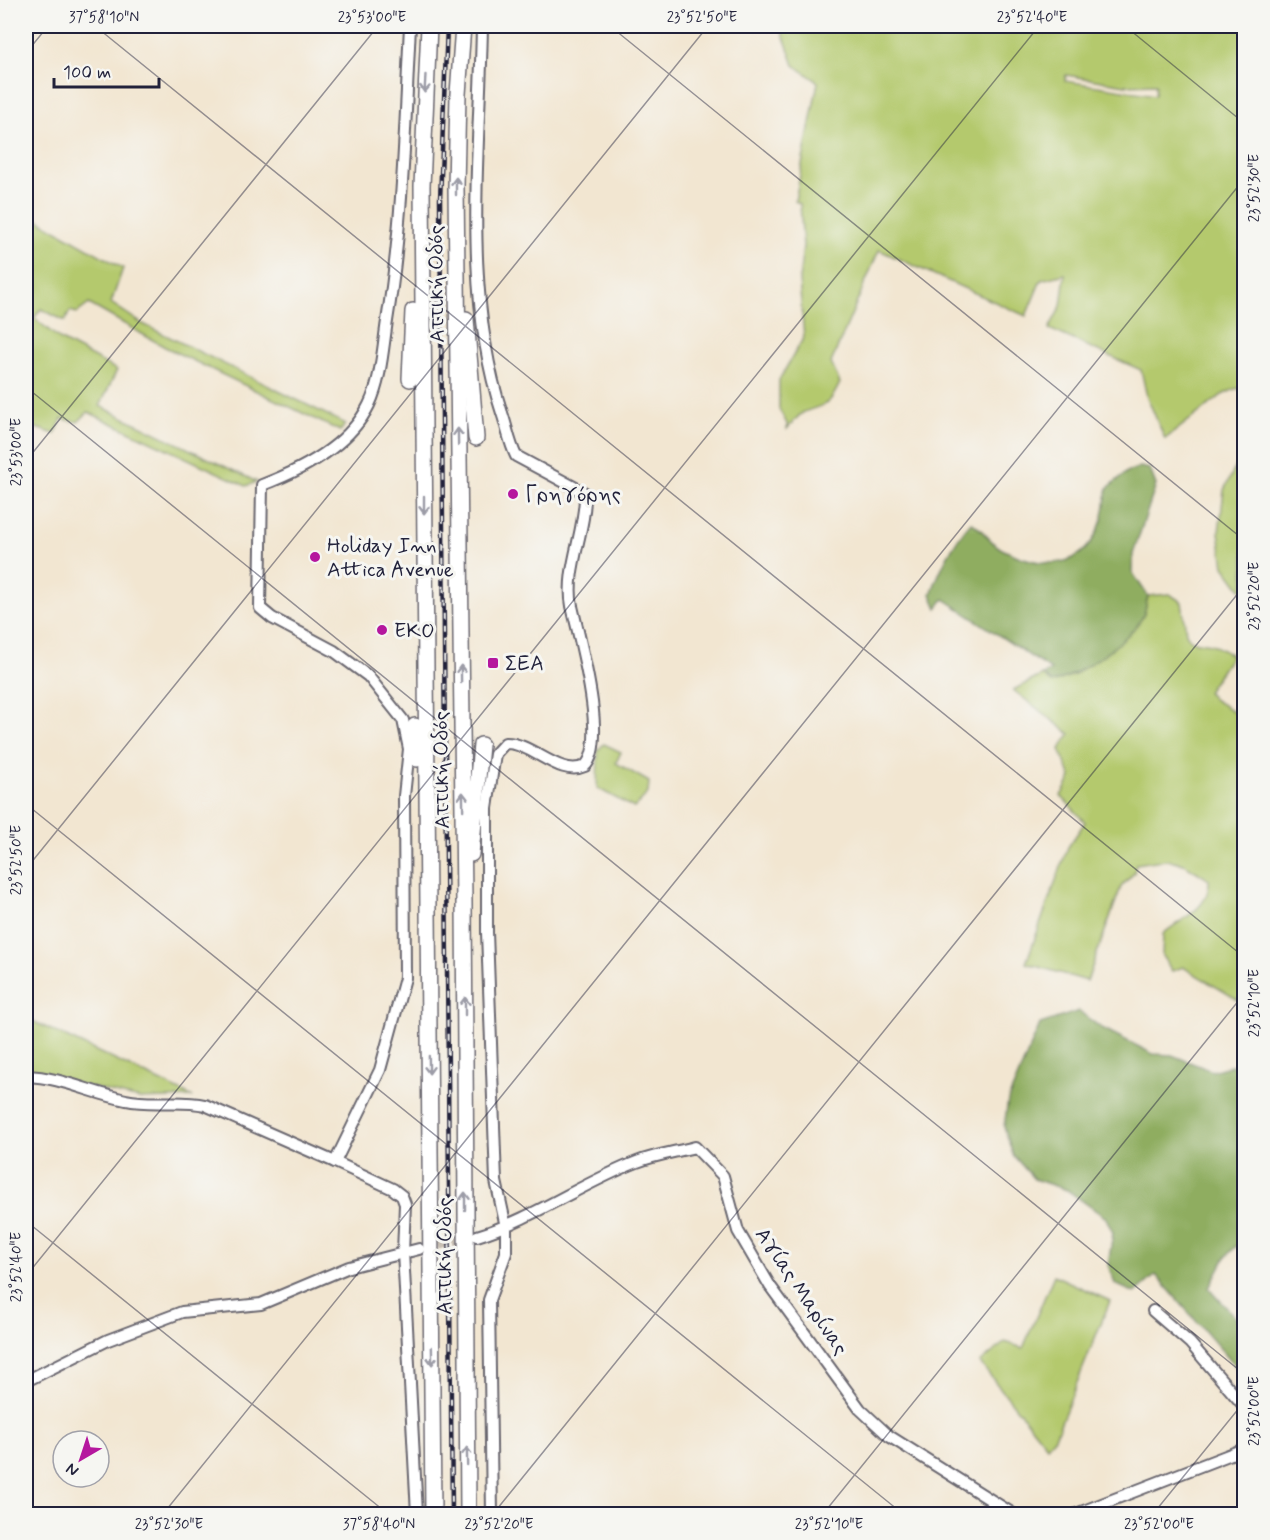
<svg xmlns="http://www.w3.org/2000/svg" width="1270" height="1540" font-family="Mynerve,sans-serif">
  <rect width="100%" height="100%" fill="#f6f6f2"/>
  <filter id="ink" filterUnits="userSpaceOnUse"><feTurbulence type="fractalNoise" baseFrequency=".0167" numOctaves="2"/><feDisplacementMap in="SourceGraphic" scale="12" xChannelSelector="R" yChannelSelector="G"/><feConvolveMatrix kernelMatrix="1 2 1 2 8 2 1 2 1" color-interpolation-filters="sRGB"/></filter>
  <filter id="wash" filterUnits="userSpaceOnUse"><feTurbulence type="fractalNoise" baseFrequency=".008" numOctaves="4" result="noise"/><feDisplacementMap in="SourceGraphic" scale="24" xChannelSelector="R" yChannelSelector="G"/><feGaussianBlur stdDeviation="1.35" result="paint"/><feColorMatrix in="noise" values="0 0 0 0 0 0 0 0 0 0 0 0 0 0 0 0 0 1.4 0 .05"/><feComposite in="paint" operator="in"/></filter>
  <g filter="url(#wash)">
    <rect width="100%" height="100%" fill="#f2e6d1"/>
    <g fill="#b4c96d" stroke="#6b7654" stroke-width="1.5" fill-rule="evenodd">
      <path d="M 780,26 L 1244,26 L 1244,392 L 1237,388 L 1222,395 L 1165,439 L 1147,397 L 1141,370 L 1049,329 L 1061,306 L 1065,274 L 1041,280 L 1026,316 L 879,250 L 831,363 L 840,383 C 828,408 827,403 804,412 C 798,415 792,424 787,429 L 787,424 L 779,409 L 779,380 L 804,337 L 799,280 L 803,246 L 800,204 L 795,201 L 818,82 L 794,65 ZM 1066,75 L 1125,85 L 1156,84 L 1155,95 L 1065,81 Z"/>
      <path d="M 26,213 L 123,268 L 111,303 L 141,323 L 346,424 L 340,431 L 165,347 L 89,304 L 77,313 L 70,311 L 65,321 L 41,309 L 34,318 L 61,340 L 117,370 L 100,406 L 257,482 L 246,486 L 88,412 L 78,422 L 62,419 L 55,434 L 26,425 Z"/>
      <path d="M 1244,450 L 1244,593 L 1224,566 L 1219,532 L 1224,490 Z"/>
      <path d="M 1169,594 L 1182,602 L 1186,633 L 1191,641 L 1212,644 L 1232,655 L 1207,692 L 1213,699 L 1244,718 L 1243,1003 L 1183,967 L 1172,971 L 1162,956 L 1163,934 C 1183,917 1210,909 1209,880 C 1175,857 1175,858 1136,864 L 1134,873 L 1121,887 L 1087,981 L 1026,963 L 1068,847 L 1085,822 L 1061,796 L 1071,778 L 1060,749 L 1070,734 L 1013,690 L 1043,675 L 1052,683 L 1076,674 L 1144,614 L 1148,596 Z"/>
      <path d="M 604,744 L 621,752 L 616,763 L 649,782 L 648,793 L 634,808 L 597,788 L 598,750 Z"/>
      <path d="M 26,1018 L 193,1097 L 140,1099 L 26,1072 Z"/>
      <path d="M 1054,1275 L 1110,1301 L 1055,1437 L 1047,1446 L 980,1363 L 1005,1342 L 1023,1348 Z"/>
    </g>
    <g fill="#8fad60" stroke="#58684e" stroke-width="1.5">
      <path d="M 1140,467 L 1150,469 L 1156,485 L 1133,554 L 1132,572 L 1148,596 C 1146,601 1146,609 1144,614 C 1133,639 1078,675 1052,683 L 1043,675 L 1051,670 L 944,599 L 937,608 L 931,594 C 941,567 952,544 971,522 C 983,529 989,542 1002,549 C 1044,570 1085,572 1102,520 C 1105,510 1105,499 1108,488 L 1127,472 Z"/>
      <path d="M 1079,1011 L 1100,1027 L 1153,1054 L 1172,1055 L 1212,1071 L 1237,1064 L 1244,1067 L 1244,1242 C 1227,1248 1217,1273 1209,1288 L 1244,1327 L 1244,1376 L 1156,1275 L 1135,1293 L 1115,1284 L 1108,1265 L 1113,1233 L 1106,1218 L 1067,1190 L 1034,1179 L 1013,1155 L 1004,1127 L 1008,1100 L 1040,1024 Z"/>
    </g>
  </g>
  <g filter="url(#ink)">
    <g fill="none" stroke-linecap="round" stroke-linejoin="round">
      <path stroke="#c8bfb3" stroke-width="10" stroke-dasharray="10 5" stroke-linecap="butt" d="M 425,1248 L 471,1237"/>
      <defs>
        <g id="minor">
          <path d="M 410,26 C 405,124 403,223 387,321 C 383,347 381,381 369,405 C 349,446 302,470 262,485 L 260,608 L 272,618 L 334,651 L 368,676 L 403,720 L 409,749 L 404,796 L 405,978 L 380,1070 L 335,1162 L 393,1189 L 402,1196 L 405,1204 L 403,1252 L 417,1514"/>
          <path d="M 482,26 C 480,151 462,292 502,413 C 507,427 509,442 516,456 L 585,493 C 586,531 565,569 572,606 C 579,638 609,743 585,766 C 559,778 532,742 505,743 L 495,754 L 487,808 L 487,932 L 496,1181 L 506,1227 L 506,1253 L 489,1300 L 492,1514"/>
          <path d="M 26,1076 C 61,1077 91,1093 126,1100 C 152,1106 179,1099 205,1105 L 335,1162"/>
          <path d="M 477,1236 C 533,1219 582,1183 637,1162 C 655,1155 676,1152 695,1147 L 723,1176 L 738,1231 L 770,1286 L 860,1409 L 889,1436 L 1013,1514"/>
          <path d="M 1153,1311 L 1190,1343 L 1244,1406"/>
          <path d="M 26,1381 L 108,1340 L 182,1312 L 261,1304 L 349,1267 L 419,1249"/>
          <path d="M 939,1514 L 965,1514 L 999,1507"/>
          <path d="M 1076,1514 L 1244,1449"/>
        </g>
        <g id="highway">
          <path d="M 429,26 L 422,186 L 433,1514"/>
          <path d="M 463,26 L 458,94 L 456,187 L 464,902 L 468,1514"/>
          <path d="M 466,319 L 476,438"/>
          <path d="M 410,379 L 413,311"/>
          <path d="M 415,726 L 417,759"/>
          <path d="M 471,854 L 481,745"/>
        </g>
      </defs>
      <use href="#minor" stroke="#6b6770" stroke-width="14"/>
      <use href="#highway" stroke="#6b6770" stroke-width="18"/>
      <use href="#minor" stroke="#fff" stroke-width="10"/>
      <use href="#highway" stroke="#fff" stroke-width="15"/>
      <defs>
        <path id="rail" d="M 447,26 L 440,200 L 452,1514"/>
      </defs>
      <use href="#rail" stroke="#22223b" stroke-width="4.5"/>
      <use href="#rail" stroke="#f6f6f2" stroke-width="2" stroke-dasharray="7" stroke-linecap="butt"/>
    </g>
    <defs><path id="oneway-shaft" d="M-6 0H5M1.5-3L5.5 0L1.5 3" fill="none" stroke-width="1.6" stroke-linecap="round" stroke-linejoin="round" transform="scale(1.5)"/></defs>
    <g stroke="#9c9ca7">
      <use href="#oneway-shaft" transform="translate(425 84) rotate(93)"/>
      <use href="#oneway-shaft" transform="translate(456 186) rotate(-90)"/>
      <use href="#oneway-shaft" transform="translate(458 437) rotate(-91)"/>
      <use href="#oneway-shaft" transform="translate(424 505) rotate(90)"/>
      <use href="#oneway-shaft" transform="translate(461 674) rotate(-91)"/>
      <use href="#oneway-shaft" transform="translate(463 801) rotate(-91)"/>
      <use href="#oneway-shaft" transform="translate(465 1006) rotate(-90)"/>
      <use href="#oneway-shaft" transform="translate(429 1065) rotate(89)"/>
      <use href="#oneway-shaft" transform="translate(465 1201) rotate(-90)"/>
      <use href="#oneway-shaft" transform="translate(432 1356) rotate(89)"/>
      <use href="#oneway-shaft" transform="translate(467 1456) rotate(-91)"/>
    </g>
  </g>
  <path fill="none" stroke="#22223b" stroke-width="1.5" stroke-opacity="0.45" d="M 95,26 L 1244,957M 610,26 L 1244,540M 1125,26 L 1244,123M 26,53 L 48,26M 26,387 L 1244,1374M 26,461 L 378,26M 26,804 L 903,1514M 26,869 L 708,26M 26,1221 L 388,1514M 26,1276 L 1039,26M 163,1514 L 1244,179M 493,1514 L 1244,586M 823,1514 L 1244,994M 1153,1514 L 1244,1402"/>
  <g fill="#b5179e" stroke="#f6f6f2" stroke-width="2">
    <circle cx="513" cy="494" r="6"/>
    <circle cx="315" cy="557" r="6"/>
    <circle cx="382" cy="630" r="6"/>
    <rect x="487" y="657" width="12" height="12" rx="3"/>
  </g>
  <g text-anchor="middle" stroke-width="6" stroke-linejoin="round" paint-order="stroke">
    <g font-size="21" fill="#22223b" stroke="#f6f6f2">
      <text transform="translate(436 284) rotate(-91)" y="7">Αττική Οδός</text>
      <text transform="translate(441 770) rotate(-91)" y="7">Αττική Οδός</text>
      <text transform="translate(444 1256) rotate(-90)" y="7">Αττική Οδός</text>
      <text transform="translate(802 1291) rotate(56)" y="7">Αγίας Μαρίνας</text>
    </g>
    <g font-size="21" fill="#22223b" stroke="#f6f6f2" text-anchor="start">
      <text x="525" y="501">Γρηγόρης</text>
      <text x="327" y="552">Holiday Inn<tspan x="327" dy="24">Attica Avenue</tspan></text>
      <text x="394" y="637">EKO</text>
      <text x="505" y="670">ΣΕΑ</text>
    </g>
  </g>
  <rect width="1270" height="1540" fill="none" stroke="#f6f6f2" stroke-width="66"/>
  <g transform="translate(81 1459) rotate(219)"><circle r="28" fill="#f6f6f2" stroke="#a1a1a9" stroke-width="1.5"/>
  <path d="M0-4.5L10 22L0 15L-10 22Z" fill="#b5179e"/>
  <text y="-9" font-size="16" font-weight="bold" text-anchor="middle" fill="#22223b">N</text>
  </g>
  <path d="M54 78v9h105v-9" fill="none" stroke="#22223b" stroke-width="3"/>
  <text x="63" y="78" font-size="18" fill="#22223b" stroke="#f6f6f2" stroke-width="4.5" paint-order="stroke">100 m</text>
  <rect x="33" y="33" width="1204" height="1474" fill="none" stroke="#22223b" stroke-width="2"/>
  <g font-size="15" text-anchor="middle" fill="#22223b">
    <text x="104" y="22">37°58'10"N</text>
    <text x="372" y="22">23°53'00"E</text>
    <text x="702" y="22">23°52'50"E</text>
    <text x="1032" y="22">23°52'40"E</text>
    <text transform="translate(1254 188) rotate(-90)" y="5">23°52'30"E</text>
    <text transform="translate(16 452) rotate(-90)" y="5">23°53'00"E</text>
    <text transform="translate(1254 596) rotate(-90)" y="5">23°52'20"E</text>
    <text transform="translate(16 860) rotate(-90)" y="5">23°52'50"E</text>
    <text transform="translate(1254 1003) rotate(-90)" y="5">23°52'10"E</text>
    <text transform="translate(16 1267) rotate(-90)" y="5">23°52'40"E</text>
    <text transform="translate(1254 1411) rotate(-90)" y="5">23°52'00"E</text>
    <text x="169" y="1529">23°52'30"E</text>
    <text x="379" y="1529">37°58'40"N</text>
    <text x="499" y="1529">23°52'20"E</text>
    <text x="829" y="1529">23°52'10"E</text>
    <text x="1159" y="1529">23°52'00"E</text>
  </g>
</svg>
